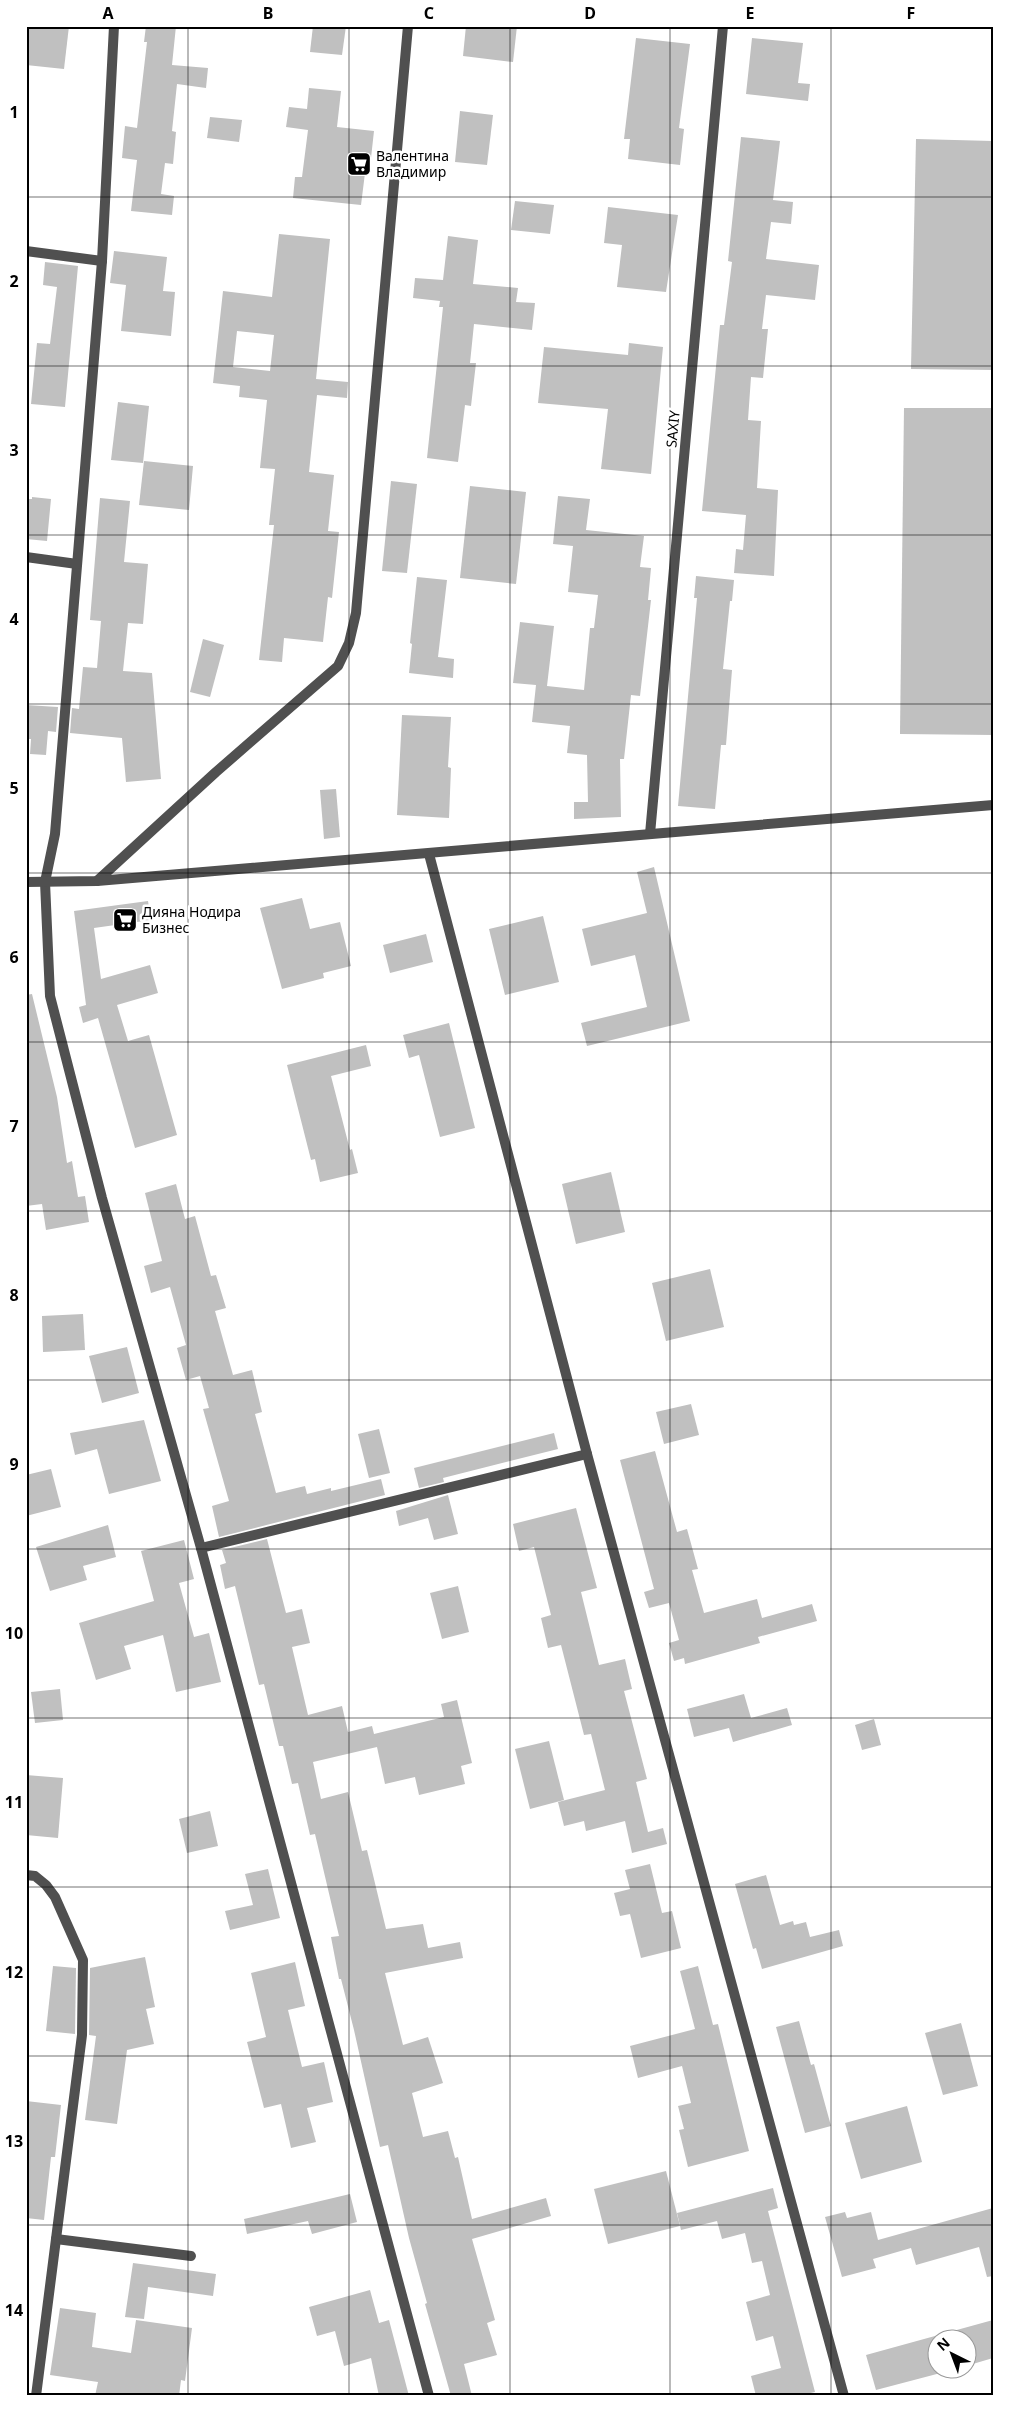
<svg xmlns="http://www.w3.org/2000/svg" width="1019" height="2422" font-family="'Noto Sans',sans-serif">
  <rect width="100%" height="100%" fill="#fff"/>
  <g fill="#c0c0c0" fill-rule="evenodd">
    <path d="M 26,26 L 69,26 L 64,69 L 26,65 Z"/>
    <path d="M 146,26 L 176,26 L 172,65 L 208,68 L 206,88 L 177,84 L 172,131 L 176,132 L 173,164 L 165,163 L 161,194 L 174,196 L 172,215 L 131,211 L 137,160 L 122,158 L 125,126 L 137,128 L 147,42 L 144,42 Z"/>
    <path d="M 313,26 L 346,26 L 342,55 L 310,52 Z"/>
    <path d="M 466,26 L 517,26 L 513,62 L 463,56 Z"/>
    <path d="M 636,38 L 690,44 L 679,128 L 684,129 L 680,165 L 628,159 L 630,139 L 624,139 Z"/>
    <path d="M 752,38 L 803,43 L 798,83 L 810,84 L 808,101 L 746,94 Z"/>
    <path d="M 309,88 L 341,91 L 337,127 L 374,131 L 371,158 L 367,157 L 361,205 L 293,198 L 295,177 L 302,177 L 308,130 L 286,127 L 289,107 L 307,109 Z"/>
    <path d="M 460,111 L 493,115 L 487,165 L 455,162 Z"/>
    <path d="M 210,117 L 242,120 L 239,142 L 207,138 Z"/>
    <path d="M 741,137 L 780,141 L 773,200 L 793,202 L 791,224 L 771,222 L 766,259 L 819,265 L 815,300 L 766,295 L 762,329 L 768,329 L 763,378 L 751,377 L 748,420 L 761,421 L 757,488 L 778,490 L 774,576 L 734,573 L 736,549 L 743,550 L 746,515 L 702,511 L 720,325 L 724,325 L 732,262 L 728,261 Z"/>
    <path d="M 916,139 L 993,141 L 993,370 L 911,369 Z"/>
    <path d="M 515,201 L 554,205 L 550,234 L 511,230 Z"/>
    <path d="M 608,207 L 678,215 L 666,292 L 617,287 L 622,245 L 604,243 Z"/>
    <path d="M 279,234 L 330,239 L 316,379 L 348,382 L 347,398 L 317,395 L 309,472 L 334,475 L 328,531 L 339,532 L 332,598 L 328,597 L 323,642 L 284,638 L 282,662 L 259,660 L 274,525 L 269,525 L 275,469 L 260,468 L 267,400 L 239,397 L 240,386 L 213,383 L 223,291 L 272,297 ZM 237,331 L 274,335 L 270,371 L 233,367 Z"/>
    <path d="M 448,236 L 478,240 L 473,284 L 518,288 L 516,302 L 535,303 L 532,330 L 474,324 L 470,363 L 476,363 L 471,406 L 465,405 L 458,462 L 427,458 L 443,307 L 439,307 L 440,301 L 413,298 L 415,278 L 443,280 Z"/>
    <path d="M 114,251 L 167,257 L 163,291 L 175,292 L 171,336 L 121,331 L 126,285 L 110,283 Z"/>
    <path d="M 45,262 L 78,266 L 65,407 L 31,404 L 37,343 L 50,344 L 57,287 L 43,285 Z"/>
    <path d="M 629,343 L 663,347 L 651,474 L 601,469 L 608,409 L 538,403 L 544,347 L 628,355 Z"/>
    <path d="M 118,402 L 149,406 L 143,463 L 111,460 Z"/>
    <path d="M 904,408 L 993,408 L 993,735 L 900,734 Z"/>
    <path d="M 144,461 L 193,466 L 189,510 L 139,505 Z"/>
    <path d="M 391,481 L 417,484 L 407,573 L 382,571 Z"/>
    <path d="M 470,486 L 526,492 L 516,584 L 460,578 Z"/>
    <path d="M 558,496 L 590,499 L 586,530 L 644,536 L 640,567 L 651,568 L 648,600 L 651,600 L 640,696 L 631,695 L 624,759 L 620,759 L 621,817 L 574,819 L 574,802 L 588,802 L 587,755 L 567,753 L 570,726 L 532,722 L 536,685 L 513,683 L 520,622 L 554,626 L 547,686 L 584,690 L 590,628 L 594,628 L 598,595 L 568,592 L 573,546 L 553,544 Z"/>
    <path d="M 32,497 L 51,499 L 47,541 L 26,539 L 26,499 L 32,499 Z"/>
    <path d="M 100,498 L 130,501 L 124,562 L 148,564 L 143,624 L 128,623 L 123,671 L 152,673 L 161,779 L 126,782 L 122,738 L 70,733 L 72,708 L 79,709 L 83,667 L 97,668 L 101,621 L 90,620 Z"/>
    <path d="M 696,576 L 734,580 L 732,601 L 730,601 L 723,669 L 732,670 L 726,745 L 721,745 L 715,809 L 678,806 L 697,598 L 694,598 Z"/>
    <path d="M 417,577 L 447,580 L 438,657 L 454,659 L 453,678 L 409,673 L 412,644 L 410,643 Z"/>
    <path d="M 203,639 L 224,645 L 210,697 L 190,692 Z"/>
    <path d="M 26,705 L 58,707 L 56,732 L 48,731 L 46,755 L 30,754 L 31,739 L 26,739 Z"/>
    <path d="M 402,715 L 451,717 L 448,767 L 451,768 L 449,818 L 397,815 Z"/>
    <path d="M 336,789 L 340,837 L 324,839 L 320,790 Z"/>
    <path d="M 654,867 L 690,1021 L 587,1046 L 581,1023 L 647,1007 L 635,955 L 591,966 L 582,929 L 647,913 L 637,872 Z"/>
    <path d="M 302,898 L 310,929 L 340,922 L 351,966 L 323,973 L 324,978 L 282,989 L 260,908 Z"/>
    <path d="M 148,901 L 151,920 L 94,928 L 101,979 L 150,965 L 158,993 L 117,1005 L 128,1041 L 149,1035 L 177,1135 L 135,1148 L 98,1018 L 83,1023 L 79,1007 L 86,1005 L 74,911 Z"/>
    <path d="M 543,916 L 559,982 L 505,995 L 489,929 Z"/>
    <path d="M 426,934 L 433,962 L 390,973 L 383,945 Z"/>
    <path d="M 32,994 L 57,1097 L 67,1163 L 72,1161 L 78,1197 L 85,1196 L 89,1222 L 46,1230 L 42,1204 L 26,1206 L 26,995 Z"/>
    <path d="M 449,1023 L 475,1128 L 440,1137 L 419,1055 L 409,1058 L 403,1035 Z"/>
    <path d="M 366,1045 L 371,1066 L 331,1076 L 350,1150 L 352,1149 L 358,1173 L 320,1182 L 315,1159 L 311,1160 L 287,1065 Z"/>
    <path d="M 611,1172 L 625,1232 L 576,1244 L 562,1184 Z"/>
    <path d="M 176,1184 L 185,1219 L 195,1216 L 211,1276 L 216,1275 L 226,1308 L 215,1311 L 233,1375 L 252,1370 L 262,1412 L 255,1414 L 276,1493 L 305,1486 L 307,1494 L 331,1488 L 331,1491 L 381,1479 L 385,1495 L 219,1537 L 212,1506 L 229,1501 L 203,1409 L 209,1408 L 200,1376 L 186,1380 L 177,1348 L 186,1345 L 170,1287 L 151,1293 L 144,1266 L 162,1261 L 145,1193 Z"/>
    <path d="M 710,1269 L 724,1327 L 666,1341 L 652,1283 Z"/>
    <path d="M 83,1314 L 85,1350 L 43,1352 L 42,1316 Z"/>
    <path d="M 127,1347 L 139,1393 L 102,1403 L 89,1356 Z"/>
    <path d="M 691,1404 L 699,1435 L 664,1444 L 656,1412 Z"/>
    <path d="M 144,1420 L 161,1481 L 109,1494 L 97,1449 L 75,1455 L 70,1433 Z"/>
    <path d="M 379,1429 L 390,1473 L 369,1478 L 358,1434 Z"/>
    <path d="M 554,1433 L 558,1449 L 443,1478 L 444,1482 L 419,1488 L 414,1468 Z"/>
    <path d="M 655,1451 L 677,1532 L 687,1529 L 698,1569 L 692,1570 L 704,1613 L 757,1599 L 762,1618 L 812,1604 L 817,1621 L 758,1637 L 760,1643 L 685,1664 L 684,1658 L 674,1661 L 669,1643 L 679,1640 L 669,1603 L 649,1608 L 644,1592 L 654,1589 L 620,1460 Z"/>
    <path d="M 51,1469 L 61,1507 L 26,1516 L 26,1475 Z"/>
    <path d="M 448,1495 L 458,1534 L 434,1540 L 428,1518 L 399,1526 L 396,1511 Z"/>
    <path d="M 576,1508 L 597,1588 L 581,1592 L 599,1665 L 625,1659 L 632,1689 L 624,1691 L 647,1779 L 636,1782 L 648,1832 L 663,1828 L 667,1844 L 632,1853 L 625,1821 L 586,1831 L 584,1821 L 564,1826 L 558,1802 L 605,1790 L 591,1734 L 584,1735 L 561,1645 L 548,1648 L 541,1618 L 551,1615 L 534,1547 L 519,1551 L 513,1524 Z"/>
    <path d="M 108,1525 L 116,1557 L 83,1566 L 87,1580 L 50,1591 L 36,1547 Z"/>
    <path d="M 267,1539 L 286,1613 L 302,1609 L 310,1643 L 292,1647 L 308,1715 L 342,1706 L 348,1732 L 372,1726 L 374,1734 L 444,1717 L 441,1704 L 457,1700 L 472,1763 L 461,1766 L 465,1784 L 419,1795 L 415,1777 L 385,1784 L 377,1747 L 313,1762 L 321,1799 L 348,1792 L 362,1851 L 367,1850 L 386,1929 L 423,1924 L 428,1948 L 460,1942 L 463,1958 L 385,1973 L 403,2045 L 428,2037 L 443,2083 L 412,2093 L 423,2137 L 448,2131 L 455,2158 L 458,2157 L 472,2219 L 546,2198 L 551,2216 L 472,2239 L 495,2320 L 487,2323 L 497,2355 L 464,2364 L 472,2396 L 451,2396 L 425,2304 L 427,2303 L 409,2238 L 388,2145 L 380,2147 L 354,2030 L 341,1979 L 339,1979 L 331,1937 L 339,1936 L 315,1834 L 310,1835 L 298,1783 L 292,1784 L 283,1746 L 279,1746 L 264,1684 L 259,1685 L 235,1586 L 225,1589 L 220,1565 L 226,1563 L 222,1550 Z"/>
    <path d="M 184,1540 L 194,1579 L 179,1583 L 194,1637 L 209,1633 L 221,1682 L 176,1692 L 163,1635 L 124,1646 L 131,1669 L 96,1680 L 79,1623 L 154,1601 L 141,1551 Z"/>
    <path d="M 458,1586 L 469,1632 L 442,1639 L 430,1593 Z"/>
    <path d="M 60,1689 L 63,1720 L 35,1723 L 31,1692 Z"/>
    <path d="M 744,1694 L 751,1718 L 787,1708 L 792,1725 L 733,1742 L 729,1728 L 694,1737 L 687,1709 Z"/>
    <path d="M 874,1719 L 881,1745 L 862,1750 L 855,1725 Z"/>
    <path d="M 549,1741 L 564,1800 L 530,1809 L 515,1749 Z"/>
    <path d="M 26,1775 L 63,1778 L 58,1838 L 26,1835 Z"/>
    <path d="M 210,1811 L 218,1846 L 187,1853 L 179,1819 Z"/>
    <path d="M 650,1864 L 662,1913 L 672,1911 L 681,1948 L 641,1958 L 630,1914 L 620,1916 L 614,1893 L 630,1889 L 625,1870 Z"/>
    <path d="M 268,1869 L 280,1918 L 230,1930 L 225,1911 L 253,1905 L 245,1874 Z"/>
    <path d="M 766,1875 L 780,1925 L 793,1921 L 794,1925 L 806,1922 L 810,1937 L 839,1930 L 843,1946 L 762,1969 L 756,1948 L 753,1949 L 735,1884 Z"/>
    <path d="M 145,1957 L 155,2007 L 146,2009 L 154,2044 L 127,2050 L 117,2124 L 85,2120 L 96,2036 L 89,2035 L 90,1968 Z"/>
    <path d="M 295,1962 L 305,2006 L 288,2010 L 302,2067 L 324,2062 L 333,2102 L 307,2108 L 316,2142 L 291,2148 L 281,2104 L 264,2108 L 247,2042 L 266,2037 L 251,1973 Z"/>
    <path d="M 53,1966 L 76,1968 L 75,2034 L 46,2031 Z"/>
    <path d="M 698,1966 L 713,2025 L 718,2024 L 749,2151 L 688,2167 L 679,2130 L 684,2129 L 678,2106 L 691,2103 L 682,2066 L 638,2078 L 630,2046 L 695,2029 L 680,1971 Z"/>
    <path d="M 799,2021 L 811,2065 L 814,2064 L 831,2126 L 805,2133 L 776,2027 Z"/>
    <path d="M 961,2023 L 978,2086 L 943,2095 L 925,2033 Z"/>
    <path d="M 26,2101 L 61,2105 L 55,2157 L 51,2157 L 44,2220 L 26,2218 Z"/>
    <path d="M 907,2106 L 922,2162 L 861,2179 L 845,2123 Z"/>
    <path d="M 666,2171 L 680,2226 L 608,2244 L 594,2189 Z"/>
    <path d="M 773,2188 L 778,2208 L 768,2211 L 815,2392 L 798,2396 L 756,2396 L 751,2376 L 781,2368 L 773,2336 L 756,2341 L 746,2302 L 770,2295 L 762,2261 L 752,2263 L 745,2233 L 722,2239 L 717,2221 L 681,2230 L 677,2213 Z"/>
    <path d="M 350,2194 L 357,2222 L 312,2234 L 308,2221 L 247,2234 L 244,2219 Z"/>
    <path d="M 993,2208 L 993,2276 L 987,2277 L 979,2247 L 916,2265 L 911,2248 L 873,2259 L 876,2268 L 842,2277 L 825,2217 L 845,2212 L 847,2218 L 871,2212 L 878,2240 Z"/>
    <path d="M 133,2263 L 216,2274 L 213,2296 L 148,2287 L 144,2319 L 125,2317 Z"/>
    <path d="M 370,2290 L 379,2323 L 389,2320 L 409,2396 L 379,2396 L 371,2358 L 344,2366 L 335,2331 L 317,2336 L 309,2307 Z"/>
    <path d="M 60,2308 L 96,2313 L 92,2347 L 131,2353 L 136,2320 L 192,2328 L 185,2381 L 181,2380 L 179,2396 L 95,2396 L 98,2382 L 50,2375 Z"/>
    <path d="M 993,2320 L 993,2358 L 966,2366 L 966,2340 L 936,2340 L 936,2370 L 952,2370 L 876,2390 L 866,2355 Z"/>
  </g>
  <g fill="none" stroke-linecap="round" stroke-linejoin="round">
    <g stroke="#505050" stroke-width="10">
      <path d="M 201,1548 L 587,1454"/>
      <path d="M 56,2239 L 191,2256"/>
    </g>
    <g stroke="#505050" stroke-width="10">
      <path d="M 114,26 L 102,261 L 55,834 L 45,882 L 50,996 L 102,1198 L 201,1548 L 429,2396"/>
      <path d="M 26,251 L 102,261"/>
      <path d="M 26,557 L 77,564"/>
      <path d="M 650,834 L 723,26"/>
      <path d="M 429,854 L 587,1454 L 844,2396"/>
      <path d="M 97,881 L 216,772 L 338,666 L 349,643 L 356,613 L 408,26"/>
      <path d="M 26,882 L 97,881 L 993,805"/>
      <path d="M 26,1875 L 35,1876 L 46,1885 L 55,1897 L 83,1960 L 82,2035 L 36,2396"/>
    </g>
  </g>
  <path fill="none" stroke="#000" stroke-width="1" stroke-opacity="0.55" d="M 188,26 L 188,2396M 349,26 L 349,2396M 510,26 L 510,2396M 670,26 L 670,2396M 831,26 L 831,2396M 26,197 L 993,197M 26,366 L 993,366M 26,535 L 993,535M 26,704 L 993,704M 26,873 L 993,873M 26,1042 L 993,1042M 26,1211 L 993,1211M 26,1380 L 993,1380M 26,1549 L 993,1549M 26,1718 L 993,1718M 26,1887 L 993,1887M 26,2056 L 993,2056M 26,2225 L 993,2225"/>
  <defs>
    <symbol id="supermarket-square" viewBox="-11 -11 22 22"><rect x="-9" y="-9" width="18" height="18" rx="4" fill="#000" stroke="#fff"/><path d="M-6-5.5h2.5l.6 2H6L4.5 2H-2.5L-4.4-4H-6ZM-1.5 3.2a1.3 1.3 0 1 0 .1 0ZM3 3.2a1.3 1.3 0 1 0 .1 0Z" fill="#fff"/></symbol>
  </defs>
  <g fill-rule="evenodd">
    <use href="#supermarket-square" x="345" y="150" width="28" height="28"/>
    <use href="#supermarket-square" x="111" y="906" width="28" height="28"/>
  </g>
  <g text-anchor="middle" stroke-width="5" stroke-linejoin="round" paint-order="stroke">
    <g font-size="14" fill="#000" stroke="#fff" text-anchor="start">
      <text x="376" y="161">Валентина<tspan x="376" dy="16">Владимир</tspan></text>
      <text x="142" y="917">Дияна Нодира<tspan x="142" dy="16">Бизнес</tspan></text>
    </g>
    <g font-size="14" fill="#000" stroke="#fff">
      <text transform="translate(673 429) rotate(-85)" y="5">SAXIY</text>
    </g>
  </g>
  <rect width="1019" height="2422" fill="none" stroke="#ffffff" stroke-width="55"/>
  <g transform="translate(952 2354) rotate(318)"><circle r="24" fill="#ffffff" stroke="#999999"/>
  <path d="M0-4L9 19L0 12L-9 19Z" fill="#000000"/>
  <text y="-8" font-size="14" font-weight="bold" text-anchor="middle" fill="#000000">N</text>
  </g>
  <rect x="28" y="28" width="964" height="2366" fill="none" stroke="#000" stroke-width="2"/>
  <g font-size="16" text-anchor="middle" font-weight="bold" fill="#000">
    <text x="108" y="19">A</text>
    <text x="268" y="19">B</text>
    <text x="429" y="19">C</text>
    <text x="590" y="19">D</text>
    <text x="750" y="19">E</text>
    <text x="911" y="19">F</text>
    <text x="14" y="118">1</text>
    <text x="14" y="287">2</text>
    <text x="14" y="456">3</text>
    <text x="14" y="625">4</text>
    <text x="14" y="794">5</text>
    <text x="14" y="963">6</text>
    <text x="14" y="1132">7</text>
    <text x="14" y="1301">8</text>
    <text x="14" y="1470">9</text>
    <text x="14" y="1639">10</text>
    <text x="14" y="1808">11</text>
    <text x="14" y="1978">12</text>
    <text x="14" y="2147">13</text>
    <text x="14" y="2316">14</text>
  </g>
</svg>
